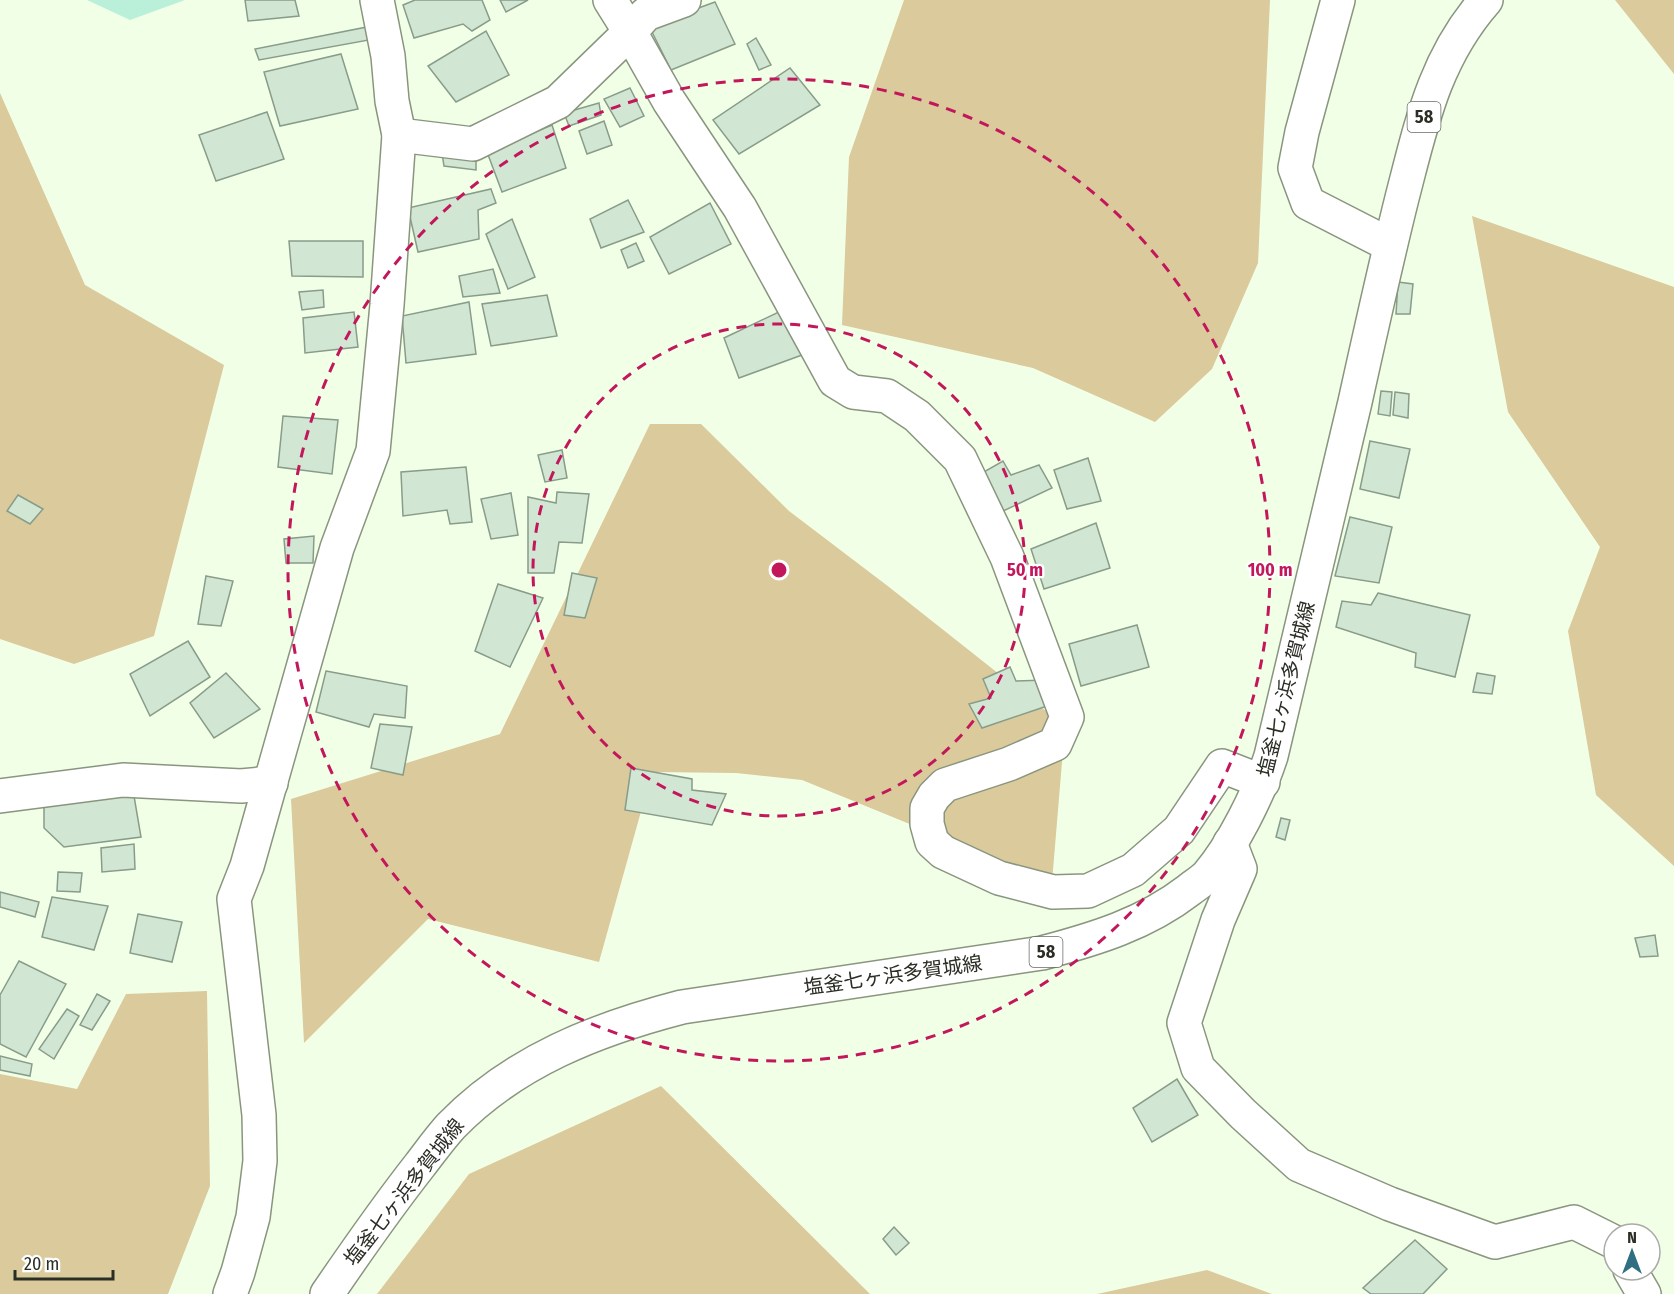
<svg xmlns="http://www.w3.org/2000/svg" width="1674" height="1294" font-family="'Fira Sans Condensed','Noto Sans JP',sans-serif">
  <rect width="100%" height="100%" fill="#f2ffe7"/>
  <g fill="#daca9c">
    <path d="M 904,0 L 1270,0 L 1258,263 L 1212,369 L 1155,422 L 1033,368 L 842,325 L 849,157 Z"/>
    <path d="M 1615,0 L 1674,0 L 1674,74 Z"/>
    <path d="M 0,93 L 85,285 L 224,365 L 154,636 L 74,664 L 0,639 Z"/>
    <path d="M 1472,216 L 1674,287 L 1674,866 L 1596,795 L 1568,631 L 1600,547 L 1508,412 Z"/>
    <path d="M 650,424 L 701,424 L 789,511 L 889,587 L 1065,726 L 1052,882 L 802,780 L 736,773 L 652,772 L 599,962 L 428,919 L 304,1043 L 291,799 L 500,734 Z"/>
    <path d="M 207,991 L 210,1186 L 168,1294 L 0,1294 L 0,1074 L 77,1089 L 126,994 Z"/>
    <path d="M 661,1086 L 870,1294 L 377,1294 L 469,1174 Z"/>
    <path d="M 1207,1270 L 1272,1294 L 1097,1294 Z"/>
  </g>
  <path fill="#baf0d9" d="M 87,0 L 185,0 L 130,20 Z"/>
  <g fill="#d1e6d3" stroke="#889c8a" stroke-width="1.5">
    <path d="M 245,0 L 295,0 L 299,16 L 248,21 Z"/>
    <path d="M 415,0 L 482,0 L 490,20 L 472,31 L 463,24 L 414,38 L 403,5 Z"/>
    <path d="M 500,0 L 528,0 L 506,12 Z"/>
    <path d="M 715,2 L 735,44 L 671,70 L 649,26 Z"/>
    <path d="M 367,27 L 369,40 L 259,60 L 255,49 Z"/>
    <path d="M 486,31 L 509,75 L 456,102 L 428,66 Z"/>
    <path d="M 756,38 L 771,65 L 759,70 L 747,44 Z"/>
    <path d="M 341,54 L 358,109 L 280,126 L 264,72 Z"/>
    <path d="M 790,68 L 820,105 L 739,154 L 713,120 Z"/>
    <path d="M 630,88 L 644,116 L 620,127 L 604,99 Z"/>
    <path d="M 599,103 L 601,115 L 569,126 L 564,113 Z"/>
    <path d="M 267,112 L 284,159 L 216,181 L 199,135 Z"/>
    <path d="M 604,121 L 612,145 L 587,154 L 579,131 Z"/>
    <path d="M 552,125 L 566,168 L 502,192 L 487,152 Z"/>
    <path d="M 442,153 L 476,154 L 476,170 L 444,166 Z"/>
    <path d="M 491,189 L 496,203 L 478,210 L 479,239 L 418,252 L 408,208 Z"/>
    <path d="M 628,200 L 644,232 L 601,248 L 590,219 Z"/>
    <path d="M 710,203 L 731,244 L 669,274 L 650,237 Z"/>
    <path d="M 512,219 L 535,277 L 508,289 L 486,234 Z"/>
    <path d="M 289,241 L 363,241 L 363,277 L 292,276 Z"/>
    <path d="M 636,243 L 644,261 L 628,268 L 621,250 Z"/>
    <path d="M 493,269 L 500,293 L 463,297 L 459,276 Z"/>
    <path d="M 1398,282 L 1413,284 L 1410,314 L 1396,314 Z"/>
    <path d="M 323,290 L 324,307 L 302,310 L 299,292 Z"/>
    <path d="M 547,295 L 557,336 L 491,346 L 482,304 Z"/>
    <path d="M 469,302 L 476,354 L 406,363 L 402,316 Z"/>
    <path d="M 783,310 L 802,355 L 739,378 L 724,338 Z"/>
    <path d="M 354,312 L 358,347 L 305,353 L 303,318 Z"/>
    <path d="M 1381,391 L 1392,392 L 1390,416 L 1378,414 Z"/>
    <path d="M 1395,392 L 1409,394 L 1408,418 L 1393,415 Z"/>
    <path d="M 283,416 L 338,420 L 332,474 L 278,467 Z"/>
    <path d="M 1370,441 L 1410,449 L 1399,498 L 1360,489 Z"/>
    <path d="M 562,450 L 567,478 L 545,482 L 538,455 Z"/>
    <path d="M 1088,458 L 1101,501 L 1067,509 L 1054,470 Z"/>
    <path d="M 1003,461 L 1011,475 L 1039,465 L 1052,488 L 1001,512 L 982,473 Z"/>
    <path d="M 466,467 L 472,522 L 450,524 L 447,510 L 403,516 L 401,472 Z"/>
    <path d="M 557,492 L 589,494 L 582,543 L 559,542 L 554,573 L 528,573 L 528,497 L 556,503 Z"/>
    <path d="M 511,493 L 518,535 L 491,539 L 481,499 Z"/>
    <path d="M 18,495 L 43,509 L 30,524 L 7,511 Z"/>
    <path d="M 1350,517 L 1392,527 L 1379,583 L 1335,576 Z"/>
    <path d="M 1096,523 L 1110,568 L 1044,589 L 1031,549 Z"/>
    <path d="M 314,536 L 313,563 L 286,563 L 284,539 Z"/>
    <path d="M 572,573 L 597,578 L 585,618 L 564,615 Z"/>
    <path d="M 206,576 L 233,581 L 221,626 L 198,624 Z"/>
    <path d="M 498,584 L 543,598 L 510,667 L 475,651 Z"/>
    <path d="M 1378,593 L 1470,615 L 1455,677 L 1415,667 L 1416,653 L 1336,627 L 1342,601 L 1371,605 Z"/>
    <path d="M 1137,625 L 1149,667 L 1081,686 L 1069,644 Z"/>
    <path d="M 188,641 L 210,677 L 150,716 L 130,674 Z"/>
    <path d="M 1010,667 L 1016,681 L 1046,680 L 1053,704 L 982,728 L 969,704 L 991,698 L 983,679 Z"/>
    <path d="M 326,671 L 407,686 L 405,718 L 374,714 L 369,727 L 316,712 Z"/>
    <path d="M 226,673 L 260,709 L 214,738 L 190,703 Z"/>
    <path d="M 1477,673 L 1495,676 L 1492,694 L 1473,692 Z"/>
    <path d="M 380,724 L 412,727 L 403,775 L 371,768 Z"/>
    <path d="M 631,768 L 692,779 L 692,790 L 726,794 L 712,825 L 625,810 Z"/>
    <path d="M 134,796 L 141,837 L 64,847 L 44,828 L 44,803 Z"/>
    <path d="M 1281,818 L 1290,820 L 1285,840 L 1276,837 Z"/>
    <path d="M 134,844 L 135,869 L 102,872 L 101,848 Z"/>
    <path d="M 58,872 L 82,873 L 80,892 L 57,891 Z"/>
    <path d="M 0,892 L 39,902 L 35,917 L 0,907 Z"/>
    <path d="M 52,897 L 108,906 L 94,950 L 42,937 Z"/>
    <path d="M 138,914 L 182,922 L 172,962 L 130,953 Z"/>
    <path d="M 1655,935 L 1658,956 L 1640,957 L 1635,938 Z"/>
    <path d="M 19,961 L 66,984 L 26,1057 L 0,1044 L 0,995 Z"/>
    <path d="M 97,994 L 110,1001 L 92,1030 L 80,1025 Z"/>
    <path d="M 67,1009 L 79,1016 L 54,1059 L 39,1049 Z"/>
    <path d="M 0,1056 L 32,1064 L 30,1076 L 0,1070 Z"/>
    <path d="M 1177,1079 L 1198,1115 L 1152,1142 L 1133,1108 Z"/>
    <path d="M 894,1227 L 909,1243 L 896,1255 L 883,1239 Z"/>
    <path d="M 1415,1240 L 1447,1269 L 1423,1294 L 1371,1294 L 1363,1288 Z"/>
  </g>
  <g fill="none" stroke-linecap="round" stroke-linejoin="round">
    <defs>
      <g id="minor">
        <path d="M 610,0 L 630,32 L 646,14 L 684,0"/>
        <path d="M 1338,0 L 1302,132 L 1295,168 L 1308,203 L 1390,245"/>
        <path d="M 399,135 L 473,144 L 558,102 L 630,32 L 669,101 L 740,208 L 835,381 L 853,392 L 887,396 L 917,416 L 960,459 L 1007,557 L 1067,717 L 1055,744 L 1009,764 L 945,785 L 934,796 L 927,808 L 927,824 L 932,842 L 943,852 L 999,878 L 1053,892 L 1088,891 L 1133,870 L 1179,830 L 1222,766 L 1263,782"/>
        <path d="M 0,796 L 123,780 L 241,786 L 271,783"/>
        <path d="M 1230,843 L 1240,869 L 1218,920 L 1184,1023 L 1198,1068 L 1243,1114 L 1299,1165 L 1390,1204 L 1495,1242 L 1574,1222 L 1614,1242"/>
        <path d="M 1630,1270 L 1644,1294"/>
        <path d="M 230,1294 L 238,1272 L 253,1217 L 260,1161 L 259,1115 L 234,899 L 247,866 L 267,795 L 337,548 L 373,451 L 387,305 L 399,135 L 392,101 L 388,56 L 377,0"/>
      </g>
      <path id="major" d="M 327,1294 C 357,1250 387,1207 420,1165 C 430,1152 440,1138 451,1126 C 514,1061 597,1029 682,1007 L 1042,953 C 1095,939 1145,924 1189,890 C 1194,886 1202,881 1207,876 C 1233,846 1259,793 1271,756 C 1300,638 1328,520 1355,402 C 1370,334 1385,266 1402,198 C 1421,125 1434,59 1486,0"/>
    </defs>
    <use href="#minor" stroke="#8a957f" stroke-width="36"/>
    <use href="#major" stroke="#8a957f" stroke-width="36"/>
    <use href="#minor" stroke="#fff" stroke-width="33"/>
    <use href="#major" stroke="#fff" stroke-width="33"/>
  </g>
  <g fill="none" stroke="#c2185b" stroke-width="3" stroke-dasharray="10 8">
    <circle cx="779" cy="570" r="246"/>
    <circle cx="779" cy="570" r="491"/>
  </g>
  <g text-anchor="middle" stroke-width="4.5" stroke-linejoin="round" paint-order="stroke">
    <g fill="#fff" stroke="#6a6d66" stroke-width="1.5">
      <rect x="1407.5" y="102" width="33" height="30" rx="4.5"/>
      <rect x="1029.5" y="937" width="33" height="30" rx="4.5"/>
    </g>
    <g font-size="18" font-weight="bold" fill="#2a2e25">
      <text x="1424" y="123">58</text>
      <text x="1046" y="958">58</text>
    </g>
    <g font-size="20" fill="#2a2e25" stroke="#fff">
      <text transform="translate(1286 689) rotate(-76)" y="7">塩釜七ヶ浜多賀城線</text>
      <text transform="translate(893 975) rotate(-8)" y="7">塩釜七ヶ浜多賀城線</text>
      <text transform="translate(404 1192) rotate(-52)" y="7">塩釜七ヶ浜多賀城線</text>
    </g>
  </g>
  <circle cx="779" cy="570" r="9" fill="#c2185b" stroke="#fff" stroke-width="3"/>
  <g font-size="18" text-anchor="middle" font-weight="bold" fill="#c2185b" stroke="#fff" stroke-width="4.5" stroke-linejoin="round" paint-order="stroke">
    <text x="1025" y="576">50 m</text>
    <text x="1270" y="576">100 m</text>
  </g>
  <g transform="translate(1632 1252)"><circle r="28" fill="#ffffff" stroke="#aaaba8" stroke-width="1.5"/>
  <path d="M0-4.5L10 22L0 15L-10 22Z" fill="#2f6e83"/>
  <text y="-9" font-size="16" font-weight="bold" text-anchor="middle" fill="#2a2e25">N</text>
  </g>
  <path d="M15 1270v9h98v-9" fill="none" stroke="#2a2e25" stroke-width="3"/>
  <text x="24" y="1270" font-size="18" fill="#2a2e25" stroke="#ffffff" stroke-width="4.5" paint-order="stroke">20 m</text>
</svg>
